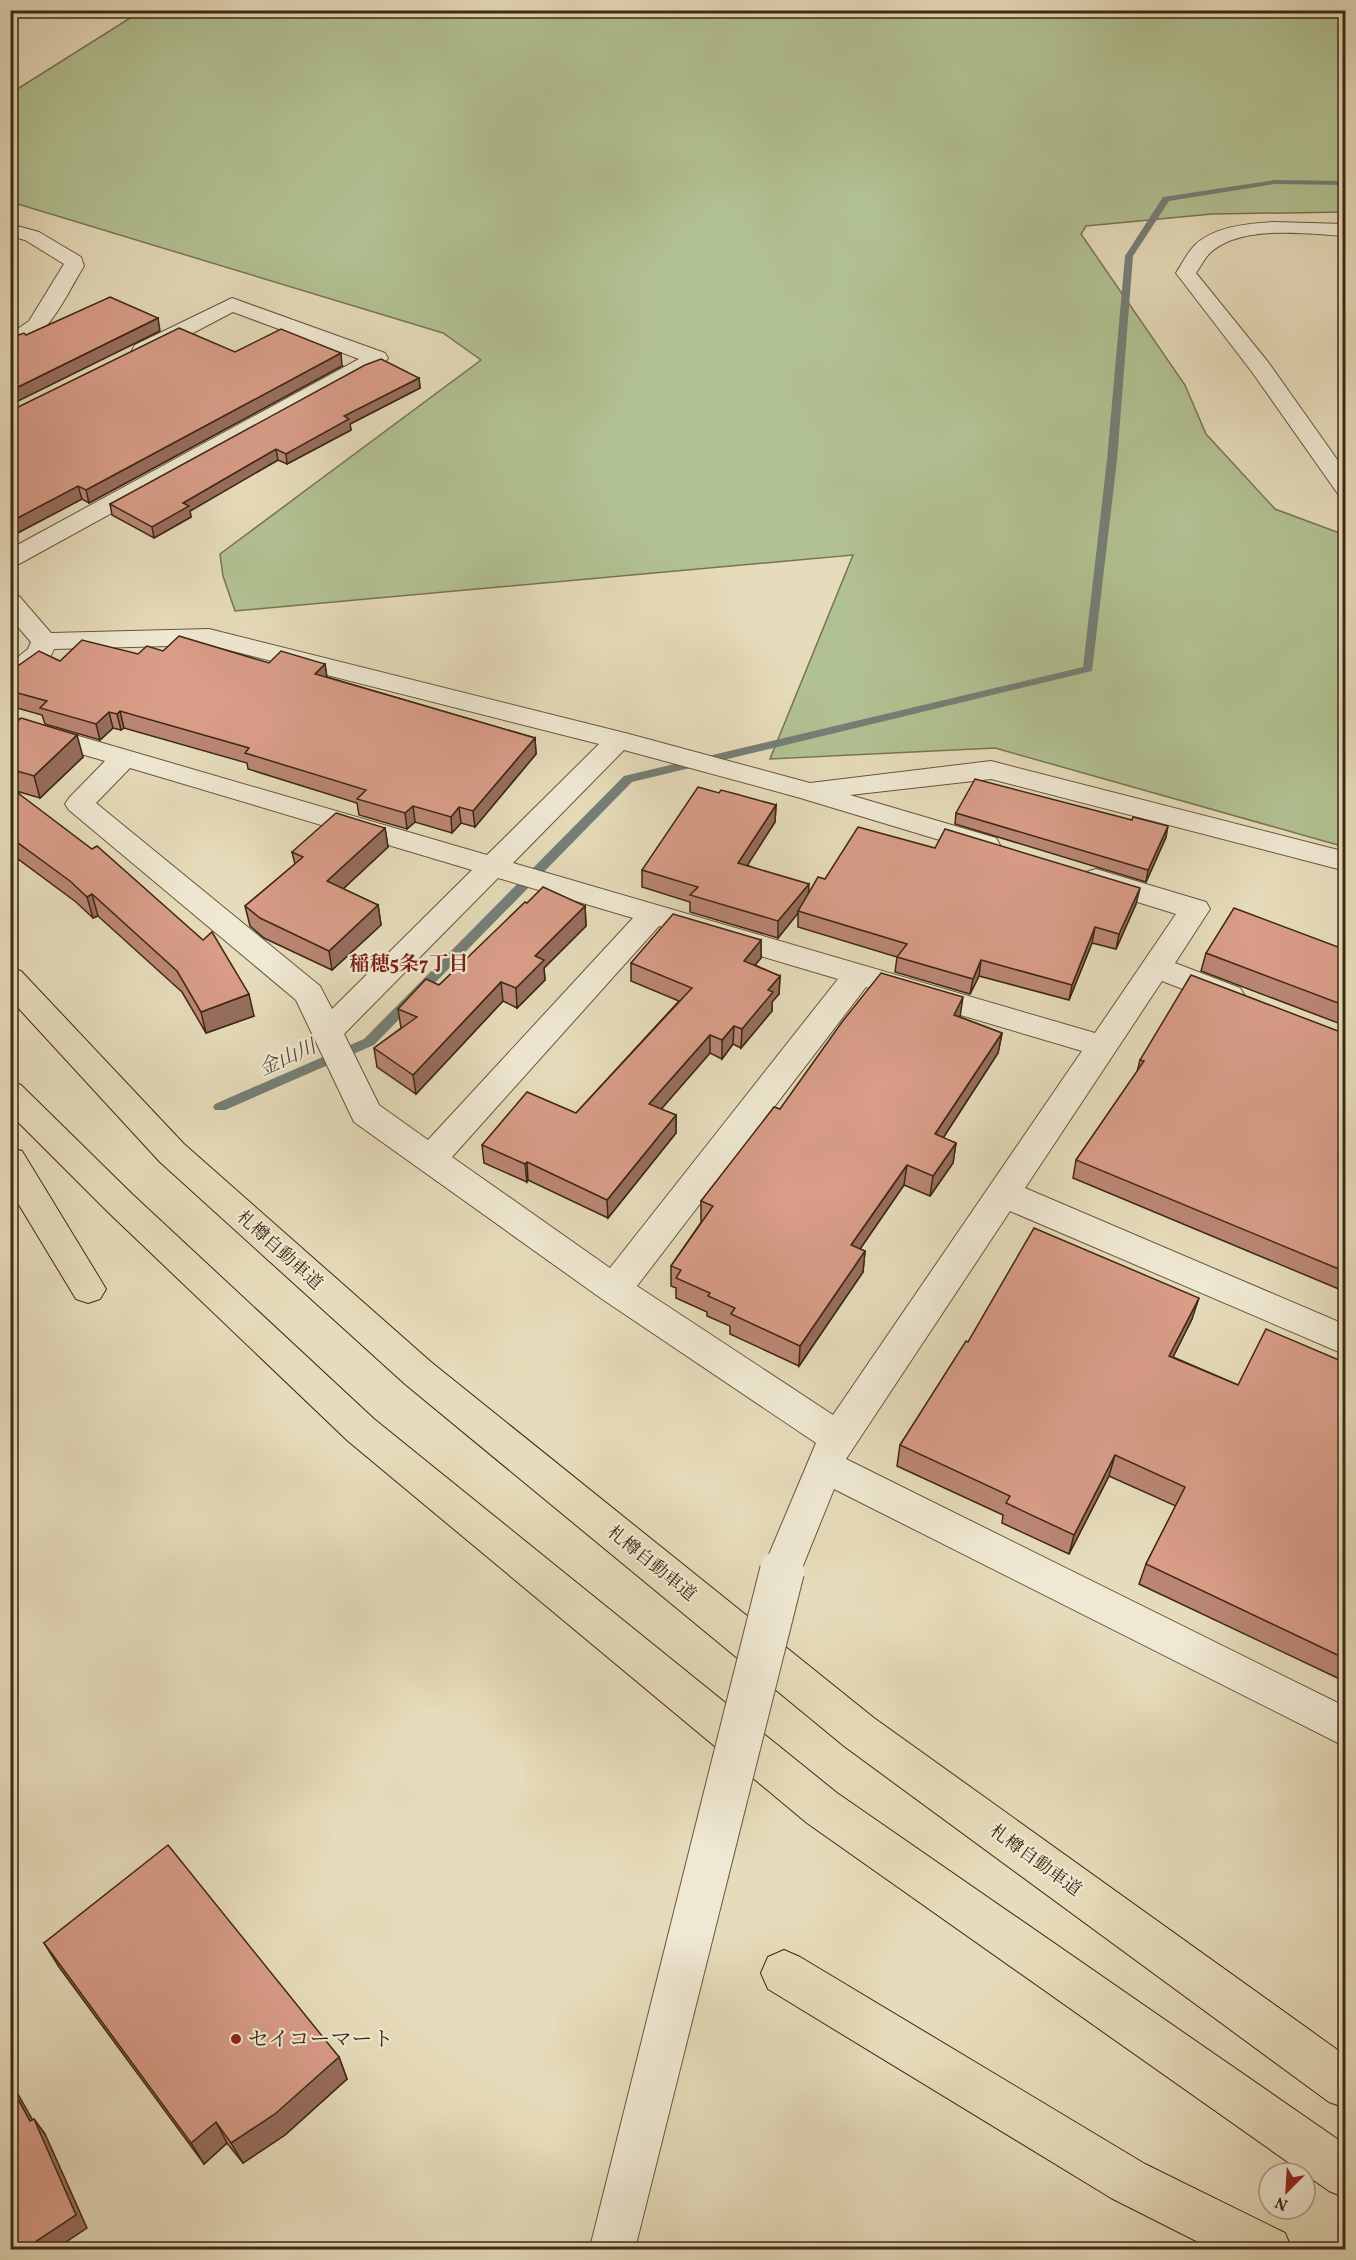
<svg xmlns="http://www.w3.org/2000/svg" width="1356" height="2260" font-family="Vollkorn,'Noto Serif JP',serif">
  <rect width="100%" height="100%" fill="#e6dbba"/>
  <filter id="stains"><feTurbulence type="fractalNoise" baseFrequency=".00333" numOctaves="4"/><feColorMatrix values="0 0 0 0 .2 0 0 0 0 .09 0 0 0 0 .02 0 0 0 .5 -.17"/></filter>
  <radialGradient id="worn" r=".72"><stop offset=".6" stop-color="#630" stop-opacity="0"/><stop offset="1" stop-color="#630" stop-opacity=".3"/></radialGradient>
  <path fill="#b2c192" stroke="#787452" stroke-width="1.5" d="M 132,11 L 1345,11 L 1345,212 L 1212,214 L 1086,226 L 1081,234 L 1185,385 L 1206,434 L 1275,509 L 1345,535 L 1345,847 L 995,748 L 770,759 L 853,555 L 235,611 L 223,576 L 220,554 L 481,360 L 443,333 L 11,202 L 11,93 L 135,15 Z"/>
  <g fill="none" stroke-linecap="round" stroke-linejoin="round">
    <path fill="#757f76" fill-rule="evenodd" d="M 1275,180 L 1346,181 L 1346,185 L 1275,184 L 1169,201 L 1133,256 L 1117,460 L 1092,671 L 632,782 L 374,1045 L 225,1110 L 215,1110 L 213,1107 L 215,1104 L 364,1039 L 624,776 L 1083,667 L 1107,460 L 1125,256 L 1163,197 Z"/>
    <defs>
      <g id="minor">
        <path d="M 1273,222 L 1346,224 L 1346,236 C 1306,234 1241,224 1210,253 C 1204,259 1201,266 1196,273 L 1268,362 L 1346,472 L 1346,496 L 1338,494 L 1252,372 L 1176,273 C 1182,264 1187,253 1195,245 C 1215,226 1247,224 1273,222 Z"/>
        <path d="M 10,224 L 39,232 L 81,257 L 84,266 C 66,295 47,342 10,351 L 10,334 L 29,321 L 64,264 L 25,240 L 10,236 Z"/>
        <path d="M 232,298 L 385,353 L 388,358 L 385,363 L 19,564 L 10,566 L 10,549 L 359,359 L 233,312 L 151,355 L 143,356 L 135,355 L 132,350 L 135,345 Z"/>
        <path d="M 10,594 L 19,596 L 51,633 L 209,629 L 629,734 L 810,783 L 991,761 L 1346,852 L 1346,871 L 991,779 L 850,795 L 996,838 L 1000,845 L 996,852 L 986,854 L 797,797 L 624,750 L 513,863 L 1095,1033 L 1176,914 L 1086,886 L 1081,879 L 1086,872 L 1096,869 L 1206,902 L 1210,909 L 1175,963 L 1240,988 L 1245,996 L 1240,1004 L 1229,1007 L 1162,981 L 1025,1188 L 1346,1325 L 1346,1355 L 1010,1211 L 846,1459 L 1346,1707 L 1346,1747 L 834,1489 L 796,1583 L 782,1588 L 768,1583 L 762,1571 L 816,1443 L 602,1299 L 354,1122 L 296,1000 L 69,810 L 65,804 L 69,798 L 105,761 L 10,733 L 10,716 L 487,855 L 599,744 L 209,645 L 54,649 C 49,664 26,680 10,684 L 10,663 L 28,649 L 31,642 L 10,618 ZM 130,768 L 472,870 L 332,1009 L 320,986 L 96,803 ZM 498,878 L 633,918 L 428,1140 L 379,1105 L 344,1034 ZM 659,926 L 838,979 L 610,1268 L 452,1157 ZM 866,987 L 1082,1051 L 833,1415 L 637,1286 Z"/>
      </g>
      <g id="highway">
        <path d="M 10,968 L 21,971 L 184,1144 L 431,1362 L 874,1718 L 1346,2056 L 1346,2108 L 1329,2102 L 844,1746 L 405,1384 L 160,1162 L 10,999 Z"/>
        <path d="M 10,1081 L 21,1085 L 132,1194 L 374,1419 L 837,1793 L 1346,2145 L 1346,2198 L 1329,2191 L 807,1823 L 348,1441 L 108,1212 L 10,1114 Z"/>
        <path d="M 10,1148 L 22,1151 L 100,1279 L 106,1289 L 100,1299 L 88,1303 L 76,1299 L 10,1190 Z"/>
        <path d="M 784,1950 L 800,1957 L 1145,2164 L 1285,2233 L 1292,2250 L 1214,2250 L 1111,2198 L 768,1989 L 761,1973 L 768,1957 Z"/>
      </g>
    </defs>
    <use href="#minor" stroke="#68553c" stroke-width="2"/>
    <use href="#highway" stroke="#3e2812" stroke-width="2"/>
    <use href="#minor" fill="#efe8d2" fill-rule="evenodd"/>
    <use href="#highway" fill="#e6dbba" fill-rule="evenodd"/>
    <defs>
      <path id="minor-bridge" d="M 612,2250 L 782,1571"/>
    </defs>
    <use href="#minor-bridge" stroke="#68553c" stroke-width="46" stroke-linecap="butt"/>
    <use href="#minor-bridge" stroke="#efe8d2" stroke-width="44"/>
  </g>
  <g fill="#ba8674" stroke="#3e2812" stroke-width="1.5">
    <path d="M 235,352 L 342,366 L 89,503 L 82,499 L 10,537 Z"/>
    <path d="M 419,378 L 420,388 L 350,424 L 351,430 L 287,464 L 278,460 L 190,511 L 191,517 L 154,538 L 112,515 L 110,504 Z"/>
    <path d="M 163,651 L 269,663 L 325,664 L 327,677 L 535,738 L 536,754 L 475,827 L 461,823 L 452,833 L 415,822 L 407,829 L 359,815 L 357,803 L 248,769 L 247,763 L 124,728 L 121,730 L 113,728 L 100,740 L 45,724 L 42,715 L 10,706 L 10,667 L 60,661 L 138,654 Z"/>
    <path d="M 10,728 L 83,757 L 40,798 L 16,791 L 254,1016 L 206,1033 L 182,992 L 98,916 L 93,918 L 76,902 L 10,853 Z"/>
    <path d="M 719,793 L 776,805 L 775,822 L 747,865 L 809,893 L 825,879 L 1136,904 L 1116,949 L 1092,943 L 1069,1000 L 979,976 L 970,994 L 895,972 L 897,957 L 798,927 L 798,913 L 778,938 L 690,912 L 690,902 L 642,887 L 642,870 Z"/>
    <path d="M 956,813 L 1132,820 L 1166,837 L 1146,882 L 955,824 Z"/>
    <path d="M 385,828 L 388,847 L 343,889 L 378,905 L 381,925 L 332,970 L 264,938 L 250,926 L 245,906 L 295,864 L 292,852 Z"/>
    <path d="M 527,903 L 585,906 L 586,926 L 544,968 L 545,980 L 517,1008 L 503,1001 L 416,1094 L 377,1067 L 374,1048 L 401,1028 L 398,1009 L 439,985 Z"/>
    <path d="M 761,940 L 761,958 L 755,965 L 780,976 L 779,994 L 772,1002 L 772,1011 L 741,1048 L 733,1044 L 722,1059 L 710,1053 L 661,1109 L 676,1115 L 676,1133 L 608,1218 L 528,1180 L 527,1182 L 484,1163 L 482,1145 L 576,1113 L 679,1001 L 631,981 L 631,963 Z"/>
    <path d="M 1346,950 L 1346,1026 L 1201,971 L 1206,953 Z"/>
    <path d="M 960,1017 L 1002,1033 L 998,1053 L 943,1138 L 956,1143 L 953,1163 L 930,1196 L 904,1185 L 860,1249 L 865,1251 L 863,1272 L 799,1366 L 730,1334 L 730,1326 L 707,1316 L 707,1312 L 676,1298 L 676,1288 L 671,1286 L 671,1266 L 702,1221 L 701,1221 L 701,1201 L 780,1109 Z"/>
    <path d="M 1346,1034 L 1346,1292 L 1073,1178 L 1076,1160 L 1137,1072 L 1140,1060 Z"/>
    <path d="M 1192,1319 L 1173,1357 L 1238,1385 L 1346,1363 L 1346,1682 L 1139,1584 L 1146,1564 L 1176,1506 L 1109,1476 L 1069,1554 L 1002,1523 L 1003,1515 L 897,1466 L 900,1445 L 968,1342 Z"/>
    <path d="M 44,1943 L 339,2057 L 347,2079 L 285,2135 L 243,2163 L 227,2143 L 204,2164 L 59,1967 Z"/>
  </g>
  <g fill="#976d5e" stroke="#3e2812" stroke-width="1.5">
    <path d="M 158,318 L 160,331 L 10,405 L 10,391 Z"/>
    <path d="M 341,353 L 342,366 L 89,503 L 86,490 Z"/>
    <path d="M 419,378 L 420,388 L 350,424 L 351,430 L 287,464 L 286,454 L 344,416 Z"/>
    <path d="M 276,449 L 278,460 L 190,511 L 191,517 L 154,538 L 152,527 L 183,503 Z"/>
    <path d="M 78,486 L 82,499 L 10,537 L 10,522 Z"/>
    <path d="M 12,639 L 16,655 L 10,661 L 10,640 Z"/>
    <path d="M 325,664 L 327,680 L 315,674 Z"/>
    <path d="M 120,711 L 124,728 L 121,730 L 117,714 Z"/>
    <path d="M 109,712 L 113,728 L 100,740 L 96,724 Z"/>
    <path d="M 77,735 L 83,757 L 40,798 L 34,776 Z"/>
    <path d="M 535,738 L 536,754 L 475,827 L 473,811 Z"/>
    <path d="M 776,805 L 775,822 L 738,880 L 738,863 Z"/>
    <path d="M 413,806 L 415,822 L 407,829 L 405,813 Z"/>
    <path d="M 459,807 L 461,823 L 452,833 L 451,817 Z"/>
    <path d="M 1168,826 L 1166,837 L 1146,882 L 1148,870 Z"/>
    <path d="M 385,828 L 388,847 L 330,901 L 327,881 Z"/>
    <path d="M 809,884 L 808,901 L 798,911 L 798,913 L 778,938 L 778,921 Z"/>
    <path d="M 1140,888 L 1136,904 L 1116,949 L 1119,934 Z"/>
    <path d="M 92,894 L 98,916 L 93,918 L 87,897 Z"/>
    <path d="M 378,905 L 381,925 L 332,970 L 329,951 Z"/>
    <path d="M 585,906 L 586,926 L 544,968 L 545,980 L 517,1008 L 516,988 L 535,956 Z"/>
    <path d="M 1095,927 L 1092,943 L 1069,1000 L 1072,985 Z"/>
    <path d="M 761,940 L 761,958 L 743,979 L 744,961 Z"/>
    <path d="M 981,960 L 979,976 L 970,994 L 973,979 Z"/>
    <path d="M 780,976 L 779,994 L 772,1002 L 772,1011 L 741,1048 L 742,1029 L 768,990 Z"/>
    <path d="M 501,982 L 503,1001 L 416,1094 L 413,1075 Z"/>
    <path d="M 249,994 L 254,1016 L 206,1033 L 201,1012 Z"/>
    <path d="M 963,997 L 960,1017 L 954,1015 Z"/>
    <path d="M 734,1026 L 733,1044 L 722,1059 L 722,1040 Z"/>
    <path d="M 1002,1033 L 998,1053 L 932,1155 L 935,1134 Z"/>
    <path d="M 710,1035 L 710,1053 L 650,1122 L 649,1104 Z"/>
    <path d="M 676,1115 L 676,1133 L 608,1218 L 607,1200 Z"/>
    <path d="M 956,1143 L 953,1163 L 930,1196 L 933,1176 Z"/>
    <path d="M 527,1162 L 528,1180 L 527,1182 L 525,1164 Z"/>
    <path d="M 907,1165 L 904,1185 L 849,1265 L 851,1245 Z"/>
    <path d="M 865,1251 L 863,1272 L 799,1366 L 800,1346 Z"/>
    <path d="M 1199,1298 L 1192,1319 L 1163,1377 L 1169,1356 Z"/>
    <path d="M 1115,1455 L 1109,1476 L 1069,1554 L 1074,1535 Z"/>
    <path d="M 339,2057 L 347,2079 L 285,2135 L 243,2163 L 231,2143 Z"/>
    <path d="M 10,2080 L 39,2131 L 34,2119 L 45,2134 L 87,2228 L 54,2250 L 23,2250 L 30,2121 L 10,2085 Z"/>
    <path d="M 216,2122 L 227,2143 L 204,2164 L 191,2143 Z"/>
  </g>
  <g fill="#d89c87" stroke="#3e2812" stroke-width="1.5">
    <path d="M 110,297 L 158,318 L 10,391 L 10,338 L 24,333 L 26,335 Z"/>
    <path d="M 179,328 L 235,352 L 281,329 L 341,353 L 86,490 L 78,486 L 10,522 L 10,411 Z"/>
    <path d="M 381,359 L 419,378 L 344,416 L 349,419 L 286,454 L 276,449 L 183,503 L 189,506 L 152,527 L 110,504 L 365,365 Z"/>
    <path d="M 179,636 L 269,663 L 281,651 L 325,664 L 315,674 L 535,738 L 473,811 L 459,807 L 451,817 L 413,806 L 405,813 L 357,799 L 366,790 L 245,753 L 249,748 L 120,711 L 117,714 L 109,712 L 96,724 L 40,708 L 47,701 L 10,691 L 10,667 L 19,665 L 39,651 L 60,661 L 82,640 L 138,654 L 147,646 L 163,651 Z"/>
    <path d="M 21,718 L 77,735 L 34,776 L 10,769 L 10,728 Z"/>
    <path d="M 975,779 L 1132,820 L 1133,817 L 1168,826 L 1148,870 L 956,813 Z"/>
    <path d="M 10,787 L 92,849 L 97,846 L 203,940 L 212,932 L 249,994 L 201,1012 L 177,971 L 92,894 L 87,897 L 70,881 L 10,837 Z"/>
    <path d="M 698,787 L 719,793 L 721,790 L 736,794 L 776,805 L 738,863 L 809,884 L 778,921 L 690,895 L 698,887 L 642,870 Z"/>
    <path d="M 336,813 L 385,828 L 327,881 L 378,905 L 329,951 L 260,918 L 245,906 L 303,857 L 292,852 Z"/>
    <path d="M 858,827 L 935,848 L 945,829 L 1140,888 L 1119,934 L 1095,927 L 1072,985 L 981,960 L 973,979 L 897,957 L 907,944 L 798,911 L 818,877 L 825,879 Z"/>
    <path d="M 543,887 L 585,906 L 535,956 L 544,960 L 516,988 L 501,982 L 413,1075 L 374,1048 L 417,1017 L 398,1009 L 426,979 L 439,985 L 525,902 L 527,903 Z"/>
    <path d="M 1234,908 L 1346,950 L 1346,1006 L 1206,953 Z"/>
    <path d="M 673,914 L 761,940 L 744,961 L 780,976 L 768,990 L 773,992 L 742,1029 L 734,1026 L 722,1040 L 710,1035 L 649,1104 L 676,1115 L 607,1200 L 527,1162 L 525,1164 L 482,1145 L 527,1092 L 576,1113 L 692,988 L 631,963 Z"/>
    <path d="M 881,973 L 963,997 L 954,1015 L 1002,1033 L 935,1134 L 956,1143 L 933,1176 L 907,1165 L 851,1245 L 865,1251 L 800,1346 L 731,1314 L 735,1308 L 708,1296 L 710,1293 L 676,1278 L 681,1270 L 671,1266 L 713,1206 L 701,1201 L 774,1107 L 780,1109 L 842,1022 Z"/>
    <path d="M 1191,975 L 1346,1034 L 1346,1272 L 1076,1160 L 1144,1061 L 1140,1060 Z"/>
    <path d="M 1034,1228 L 1199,1298 L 1169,1356 L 1238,1385 L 1266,1329 L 1346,1363 L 1346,1659 L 1146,1564 L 1185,1487 L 1115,1455 L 1074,1535 L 1006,1503 L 1010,1496 L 900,1445 L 966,1341 L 968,1342 Z"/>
    <path d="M 168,1845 L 339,2057 L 275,2114 L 231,2143 L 216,2122 L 191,2143 L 44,1943 Z"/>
    <path d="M 10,2085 L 30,2121 L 34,2119 L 76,2215 L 23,2250 L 10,2250 Z"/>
  </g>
  <circle fill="#8f2418" stroke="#efe8d2" stroke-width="2" cx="236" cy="2039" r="6"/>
  <g text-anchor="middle" stroke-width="4.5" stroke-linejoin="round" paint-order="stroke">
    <g font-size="18" fill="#3e2812" stroke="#efe8d2">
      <text transform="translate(280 1250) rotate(42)" y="6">札樽自動車道</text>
      <text transform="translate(652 1563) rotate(39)" y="6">札樽自動車道</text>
      <text transform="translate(1036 1860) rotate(36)" y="6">札樽自動車道</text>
    </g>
    <g font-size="20" font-weight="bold" fill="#7a1f14" stroke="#efe8d2">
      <text x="409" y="970">稲穂5条7丁目</text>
    </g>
    <g font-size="20" font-style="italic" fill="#554c3c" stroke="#efe8d2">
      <text transform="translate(287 1057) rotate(-24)" y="7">金山川</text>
    </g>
    <g font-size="21" fill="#3e2812" stroke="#efe8d2" text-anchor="start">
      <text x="248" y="2046">セイコーマート</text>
    </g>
  </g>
  <rect width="1356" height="2260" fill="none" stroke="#e6dbba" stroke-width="36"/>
  <rect x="12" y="12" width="1332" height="2236" fill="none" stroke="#3e2812" stroke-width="3"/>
  <rect x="18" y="18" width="1320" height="2224" fill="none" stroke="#3e2812" stroke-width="1.5"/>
  <g transform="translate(1287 2191) rotate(204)"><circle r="28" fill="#efe8d2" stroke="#a89b85" stroke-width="1.5"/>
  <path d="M0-4.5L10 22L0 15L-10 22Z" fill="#8f2418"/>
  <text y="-9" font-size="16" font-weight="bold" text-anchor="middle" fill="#3e2812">N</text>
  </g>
  <rect width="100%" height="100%" filter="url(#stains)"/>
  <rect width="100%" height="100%" fill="url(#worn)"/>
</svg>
